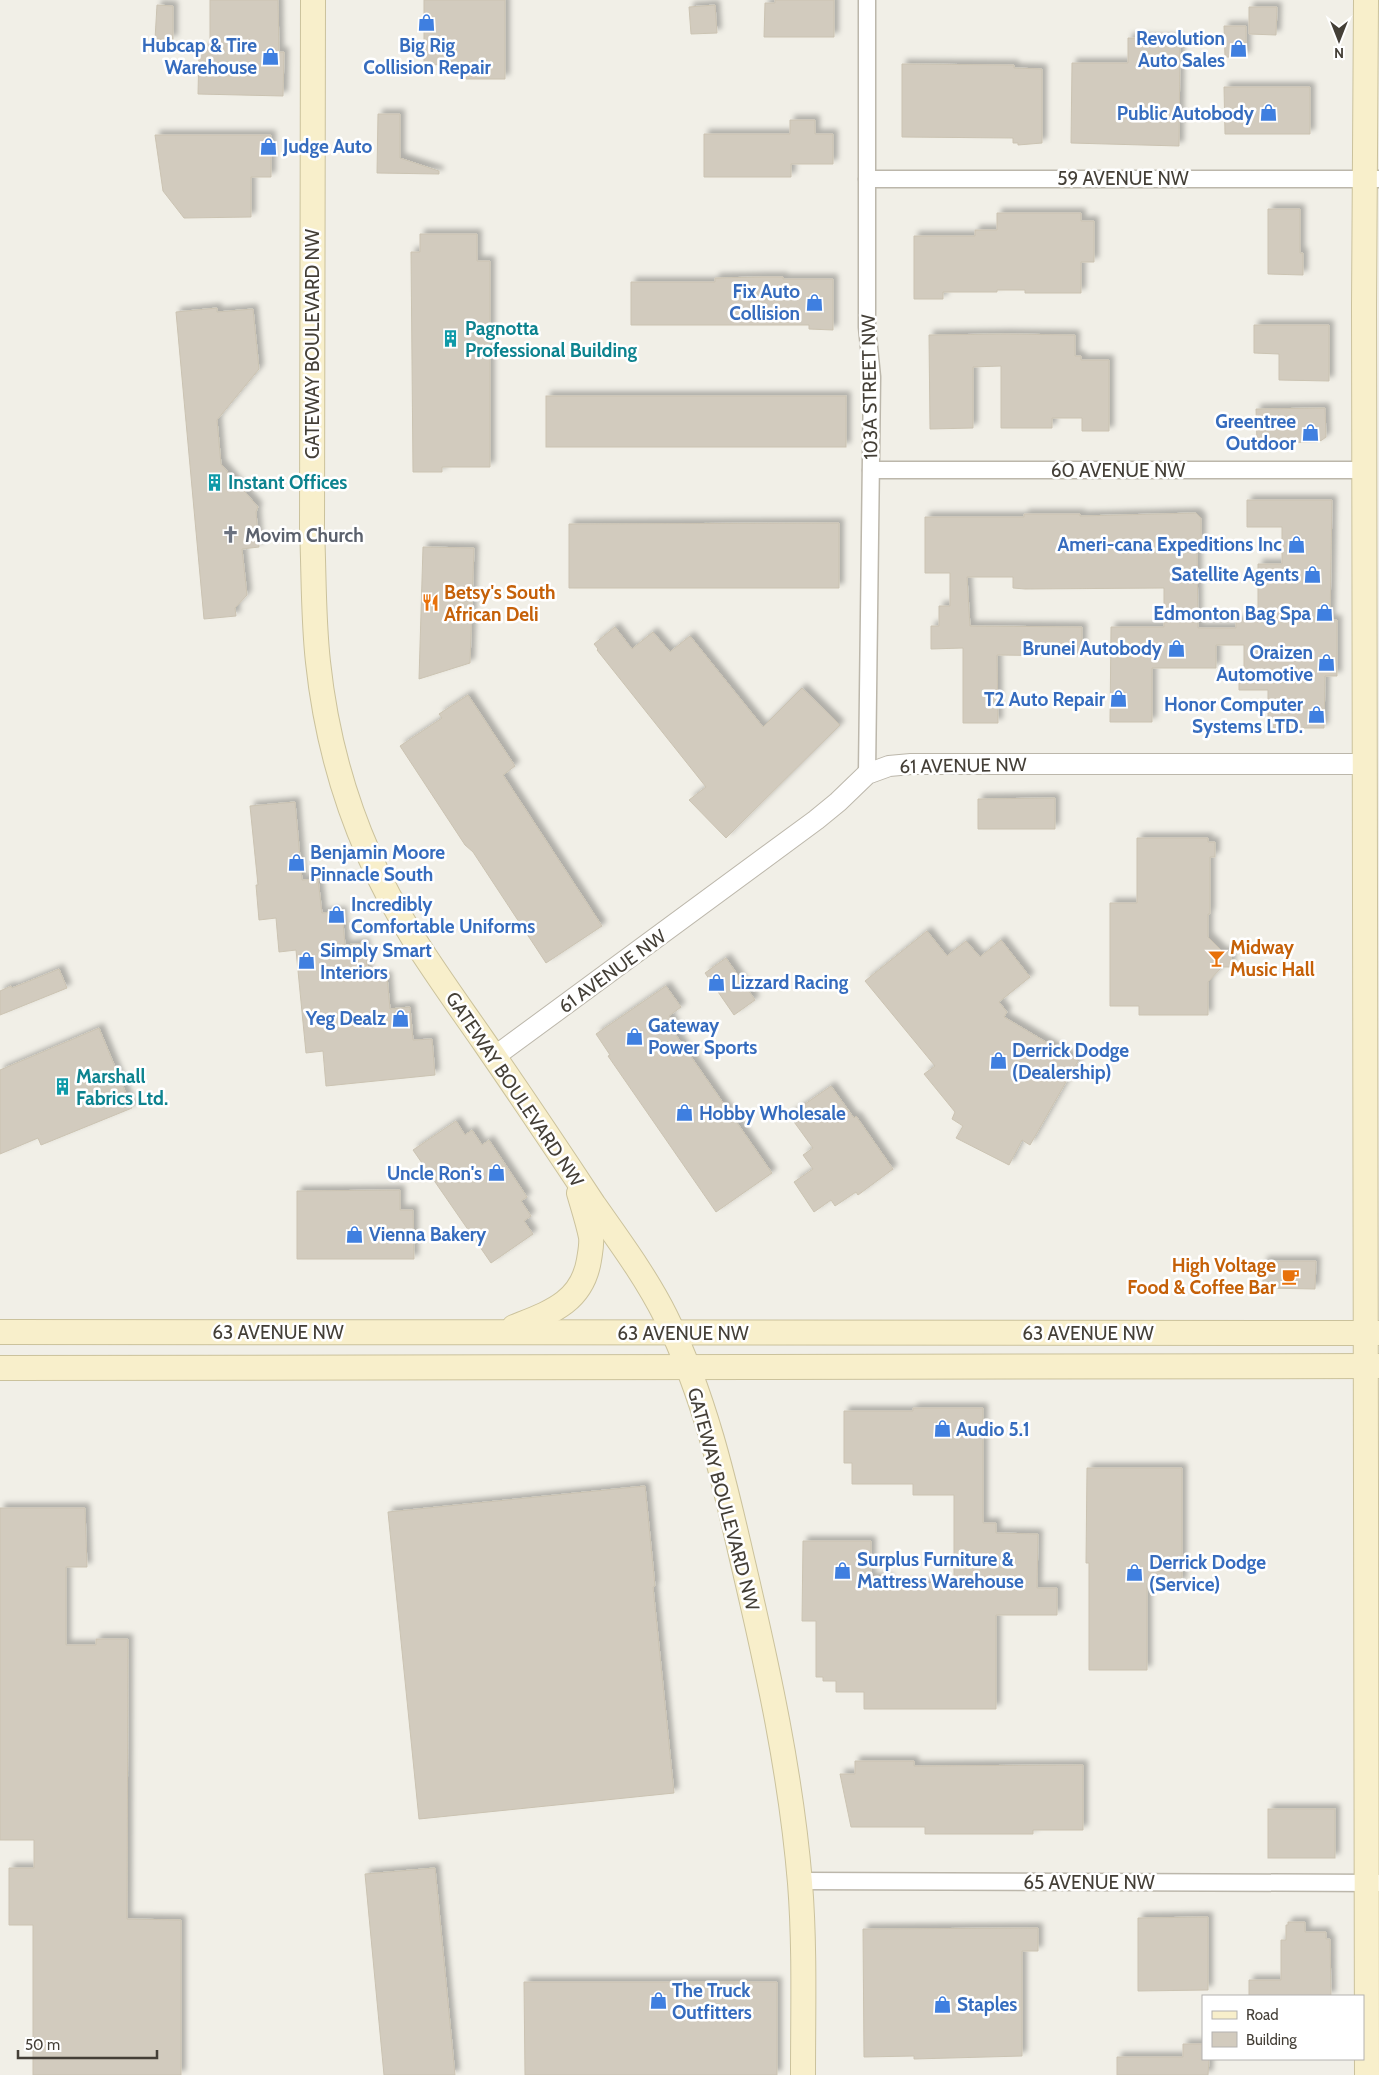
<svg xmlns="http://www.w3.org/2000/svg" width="1379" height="2075" font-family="Cabin,sans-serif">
  <defs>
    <filter id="shadow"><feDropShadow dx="4.5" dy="-4.5" stdDeviation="2.5" flood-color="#0004"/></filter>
  </defs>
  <rect width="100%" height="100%" fill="#f1efe7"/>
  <g fill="#d2cbbe" stroke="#cbc3b2" filter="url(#shadow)">
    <path d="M 210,0 L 278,0 L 279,52 L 284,52 L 283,96 L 198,94 L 199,50 L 210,50 Z"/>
    <path d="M 424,0 L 505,0 L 505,79 L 466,79 L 466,64 L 424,65 Z"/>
    <path d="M 775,0 L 834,0 L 834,37 L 764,37 L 765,3 L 775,3 Z"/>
    <path d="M 157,5 L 173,6 L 173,40 L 155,39 Z"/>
    <path d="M 715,5 L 717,33 L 691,34 L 689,7 Z"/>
    <path d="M 1249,7 L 1277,7 L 1276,35 L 1249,34 Z"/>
    <path d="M 1224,26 L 1246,26 L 1246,57 L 1225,57 Z"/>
    <path d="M 1128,38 L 1180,39 L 1179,146 L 1071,143 L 1072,63 L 1128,63 Z"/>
    <path d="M 902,64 L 1014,65 L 1014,68 L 1042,69 L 1042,143 L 1018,145 L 1018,143 L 1013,143 L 1013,138 L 902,137 Z"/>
    <path d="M 1224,87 L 1310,87 L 1310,134 L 1225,134 Z"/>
    <path d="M 378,114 L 400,114 L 400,158 L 439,171 L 439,174 L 377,173 Z"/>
    <path d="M 790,120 L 815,120 L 815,134 L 833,134 L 833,164 L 791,164 L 791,177 L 704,177 L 704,134 L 790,134 Z"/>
    <path d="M 155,135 L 271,135 L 271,177 L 251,177 L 251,217 L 184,218 L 163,191 Z"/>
    <path d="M 1268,209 L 1300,209 L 1300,253 L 1303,253 L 1303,275 L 1268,274 Z"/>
    <path d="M 997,213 L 1081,213 L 1081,221 L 1094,221 L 1094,262 L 1081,262 L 1081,293 L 1025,293 L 1025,290 L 997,290 L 997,292 L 943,292 L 943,299 L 914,299 L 914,236 L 975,236 L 975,230 L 997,230 Z"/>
    <path d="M 420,234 L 477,234 L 477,261 L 490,261 L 490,467 L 442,467 L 442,472 L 413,472 L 411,252 L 420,252 Z"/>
    <path d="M 761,277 L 783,277 L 783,279 L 833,279 L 833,330 L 809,329 L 809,325 L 631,325 L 631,282 L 715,282 L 715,278 Z"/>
    <path d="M 217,308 L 217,312 L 253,309 L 259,369 L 217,420 L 221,464 L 258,507 L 256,512 L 259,547 L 242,549 L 247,595 L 235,608 L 236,616 L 204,619 L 176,312 Z"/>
    <path d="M 1254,325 L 1329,325 L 1329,381 L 1279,380 L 1279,354 L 1254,353 Z"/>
    <path d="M 1006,334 L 1075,335 L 1075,356 L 1081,356 L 1081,360 L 1109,360 L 1109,431 L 1082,431 L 1082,418 L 1052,418 L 1052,428 L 1001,428 L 1001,366 L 973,367 L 973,428 L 930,429 L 929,335 Z"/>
    <rect x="546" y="396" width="300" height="51"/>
    <path d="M 1325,408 L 1326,437 L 1322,440 L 1317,442 L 1257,443 L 1256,409 Z"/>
    <path d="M 1247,500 L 1332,500 L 1330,620 L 1337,620 L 1337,676 L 1325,676 L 1324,728 L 1268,728 L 1268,690 L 1239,690 L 1239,675 L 1244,675 L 1244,645 L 1216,645 L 1216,668 L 1152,668 L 1152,722 L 1110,722 L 1111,627 L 1164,627 L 1164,588 L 1025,589 L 1013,588 L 1013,577 L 967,577 L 970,626 L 1082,627 L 1082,656 L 997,655 L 998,723 L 963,723 L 963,648 L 931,649 L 931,626 L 939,626 L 939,606 L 950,606 L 950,573 L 925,573 L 925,517 L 1024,517 L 1024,514 L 1080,514 L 1080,516 L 1196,513 L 1201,518 L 1201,545 L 1197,545 L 1198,628 L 1236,628 L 1236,621 L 1258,620 L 1258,564 L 1282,564 L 1282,527 L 1247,527 Z"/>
    <path d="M 839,523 L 839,588 L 569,588 L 569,524 Z"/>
    <path d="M 423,547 L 474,548 L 470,663 L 419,679 Z"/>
    <path d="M 615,627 L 632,649 L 653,632 L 670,652 L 690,636 L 763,727 L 802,688 L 840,725 L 726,838 L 689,800 L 706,787 L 597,650 L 598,649 L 594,644 Z"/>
    <path d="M 468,695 L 515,766 L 503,775 L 602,926 L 546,963 L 473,852 L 465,845 L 400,746 L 442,718 L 439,714 Z"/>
    <path d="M 1055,798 L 1055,829 L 978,829 L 978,799 Z"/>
    <path d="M 295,802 L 302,880 L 318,879 L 322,913 L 342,911 L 345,945 L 365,943 L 368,977 L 387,976 L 390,1009 L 410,1007 L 413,1040 L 432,1039 L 435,1075 L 326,1086 L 323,1051 L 306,1053 L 296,950 L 279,952 L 276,918 L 259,920 L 256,885 L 258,885 L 250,806 Z"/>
    <path d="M 1137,838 L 1208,838 L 1208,842 L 1215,842 L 1215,857 L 1210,857 L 1210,914 L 1208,914 L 1208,937 L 1223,952 L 1231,952 L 1231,967 L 1222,967 L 1208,982 L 1208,1015 L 1139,1015 L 1139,1006 L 1110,1006 L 1110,903 L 1137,903 Z"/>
    <path d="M 927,931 L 947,956 L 966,941 L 980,957 L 1001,940 L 1030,977 L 999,1002 L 1007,1012 L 1004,1017 L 1078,1061 L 1030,1145 L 1022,1140 L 1009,1165 L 956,1138 L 963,1126 L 952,1119 L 955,1112 L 924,1074 L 935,1066 L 865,981 Z"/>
    <path d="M 726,958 L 755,1000 L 734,1015 L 705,973 Z"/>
    <path d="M 59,969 L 67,988 L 0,1015 L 0,991 L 11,986 L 12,988 Z"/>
    <path d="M 666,986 L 681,1007 L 669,1016 L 675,1025 L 671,1028 L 772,1173 L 716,1212 L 608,1056 L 610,1055 L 596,1034 Z"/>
    <path d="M 99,1028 L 132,1108 L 41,1145 L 38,1138 L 0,1154 L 0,1070 Z"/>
    <path d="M 831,1086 L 854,1118 L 856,1116 L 893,1169 L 858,1195 L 856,1192 L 835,1206 L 831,1200 L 814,1212 L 794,1182 L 813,1169 L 803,1155 L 813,1148 L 789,1115 Z"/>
    <path d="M 456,1121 L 465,1135 L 472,1130 L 482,1145 L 489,1140 L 527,1197 L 521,1201 L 531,1216 L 524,1221 L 533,1234 L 491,1263 L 413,1150 Z"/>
    <path d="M 400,1190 L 400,1210 L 413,1210 L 414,1259 L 297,1259 L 297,1191 Z"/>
    <path d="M 1263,1261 L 1316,1261 L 1315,1289 L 1263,1288 Z"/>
    <path d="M 913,1408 L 983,1408 L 983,1523 L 996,1523 L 996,1533 L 1038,1534 L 1037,1588 L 1057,1588 L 1057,1615 L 996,1615 L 996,1709 L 864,1709 L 864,1692 L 836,1692 L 836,1681 L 823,1681 L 823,1677 L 816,1677 L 816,1621 L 802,1621 L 803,1541 L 871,1541 L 871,1578 L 889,1578 L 889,1584 L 954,1584 L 954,1495 L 913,1495 L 913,1484 L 852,1484 L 852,1463 L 844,1463 L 844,1411 L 913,1411 Z"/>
    <path d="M 1087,1468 L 1182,1468 L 1182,1583 L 1147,1583 L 1147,1670 L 1089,1670 L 1089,1563 L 1086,1563 Z"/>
    <path d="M 645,1486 L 655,1586 L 653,1587 L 674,1793 L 419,1819 L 388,1512 Z"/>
    <path d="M 0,1508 L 85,1508 L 87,1567 L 66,1567 L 66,1645 L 96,1645 L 96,1639 L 128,1639 L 127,1919 L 181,1920 L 181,2075 L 33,2075 L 33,1925 L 9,1925 L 9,1868 L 34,1868 L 34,1840 L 0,1840 Z"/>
    <path d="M 855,1761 L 914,1761 L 914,1766 L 1083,1765 L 1083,1830 L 1033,1830 L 1033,1834 L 925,1834 L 925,1827 L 851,1827 L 840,1774 L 855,1774 Z"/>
    <rect x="1268" y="1809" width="67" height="49"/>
    <path d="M 435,1868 L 455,2075 L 384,2075 L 365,1874 Z"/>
    <path d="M 1208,1917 L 1208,1990 L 1138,1991 L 1138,1918 Z"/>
    <path d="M 1288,1922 L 1305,1922 L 1305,1932 L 1326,1932 L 1326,1939 L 1330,1939 L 1331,1996 L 1249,1996 L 1249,1980 L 1281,1980 L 1281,1940 L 1286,1940 L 1286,1925 L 1288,1925 Z"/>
    <path d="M 1038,1928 L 1038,1951 L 1022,1951 L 1022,2056 L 914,2059 L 914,2056 L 864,2057 L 863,1929 Z"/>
    <path d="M 524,1982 L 777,1982 L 777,2075 L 525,2075 Z"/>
    <path d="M 1183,2044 L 1203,2044 L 1203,2059 L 1209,2059 L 1208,2075 L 1117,2075 L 1117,2057 L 1183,2057 Z"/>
  </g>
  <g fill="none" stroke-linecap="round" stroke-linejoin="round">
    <defs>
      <g id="minor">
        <path d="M 867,0 L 867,327 L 872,377 L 867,774"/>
        <path d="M 867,179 L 1379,179"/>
        <path d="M 871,470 L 1365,470"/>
        <path d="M 800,1881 L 1379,1883"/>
      </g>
      <path id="tertiary" d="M 494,1057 L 816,820 L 838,802 L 867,774 L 889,766 L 911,764 L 1365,764"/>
      <g id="secondary">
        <path d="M 313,0 L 312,528 C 314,573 313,617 318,662 C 325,728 342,794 369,855 C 397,921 441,980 482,1039 C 520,1094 557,1149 594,1205 C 620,1242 646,1277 666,1317 C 704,1394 724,1480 743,1563 C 768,1669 791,1775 800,1883 C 805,1947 803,2011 803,2075"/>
        <path d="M 1366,0 L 1364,306 L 1367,2075"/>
        <path d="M 514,1327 C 549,1313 582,1303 589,1260 C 590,1253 592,1245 591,1237 C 588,1222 583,1207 579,1193"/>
        <path d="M 0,1332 L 1379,1333"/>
        <path d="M 0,1368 L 1379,1366"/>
      </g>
    </defs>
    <use href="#minor" stroke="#bcb7ab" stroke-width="19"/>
    <use href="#tertiary" stroke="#bcb7ab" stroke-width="22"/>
    <use href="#secondary" stroke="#cbc29c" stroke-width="26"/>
    <use href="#minor" stroke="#fff" stroke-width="16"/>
    <use href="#tertiary" stroke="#fff" stroke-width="20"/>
    <use href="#secondary" stroke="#f8efcb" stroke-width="24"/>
  </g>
  <defs>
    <symbol id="shop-bare" viewBox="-9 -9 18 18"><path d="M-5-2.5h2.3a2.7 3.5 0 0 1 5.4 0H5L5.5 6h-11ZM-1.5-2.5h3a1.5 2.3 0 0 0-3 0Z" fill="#3f7fe0" stroke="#fff" stroke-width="2.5" paint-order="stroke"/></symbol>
    <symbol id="building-bare" viewBox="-9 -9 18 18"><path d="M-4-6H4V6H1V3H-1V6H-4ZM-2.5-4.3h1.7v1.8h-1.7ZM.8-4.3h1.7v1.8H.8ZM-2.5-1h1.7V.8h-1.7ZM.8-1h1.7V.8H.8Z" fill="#0f9aa8" stroke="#fff" stroke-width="2.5" paint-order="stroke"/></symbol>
    <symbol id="church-bare" viewBox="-9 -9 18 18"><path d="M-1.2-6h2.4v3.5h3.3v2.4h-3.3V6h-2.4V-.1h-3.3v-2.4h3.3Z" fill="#6b7280" stroke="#fff" stroke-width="2.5" paint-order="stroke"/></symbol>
    <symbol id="restaurant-bare" viewBox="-9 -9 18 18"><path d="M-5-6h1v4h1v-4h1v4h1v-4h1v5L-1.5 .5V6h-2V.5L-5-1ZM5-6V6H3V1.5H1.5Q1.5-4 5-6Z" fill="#e8710a" stroke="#fff" stroke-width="2.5" paint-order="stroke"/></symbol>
    <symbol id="bar-bare" viewBox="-9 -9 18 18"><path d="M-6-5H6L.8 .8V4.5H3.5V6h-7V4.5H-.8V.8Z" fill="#e8710a" stroke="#fff" stroke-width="2.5" paint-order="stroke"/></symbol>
    <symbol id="cafe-bare" viewBox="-9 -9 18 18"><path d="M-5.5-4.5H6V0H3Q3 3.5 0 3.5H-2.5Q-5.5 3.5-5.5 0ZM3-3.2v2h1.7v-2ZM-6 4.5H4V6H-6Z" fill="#e8710a" stroke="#fff" stroke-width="2.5" paint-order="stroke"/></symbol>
  </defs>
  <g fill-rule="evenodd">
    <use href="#shop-bare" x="414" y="10" width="25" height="25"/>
    <use href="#shop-bare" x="1226" y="36" width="25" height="25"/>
    <use href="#shop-bare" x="258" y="44" width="25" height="25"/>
    <use href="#shop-bare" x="1256" y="100" width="25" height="25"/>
    <use href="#shop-bare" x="256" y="134" width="25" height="25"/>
    <use href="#shop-bare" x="802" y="290" width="25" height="25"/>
    <use href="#building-bare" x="438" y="326" width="25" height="25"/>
    <use href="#shop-bare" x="1298" y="420" width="25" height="25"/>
    <use href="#building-bare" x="202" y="470" width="25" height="25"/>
    <use href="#church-bare" x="218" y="522" width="25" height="25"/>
    <use href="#shop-bare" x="1284" y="532" width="25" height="25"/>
    <use href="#shop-bare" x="1300" y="562" width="25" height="25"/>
    <use href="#restaurant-bare" x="418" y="590" width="25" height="25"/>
    <use href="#shop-bare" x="1312" y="600" width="25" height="25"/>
    <use href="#shop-bare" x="1164" y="636" width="25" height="25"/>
    <use href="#shop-bare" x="1314" y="650" width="25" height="25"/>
    <use href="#shop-bare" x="1106" y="686" width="25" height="25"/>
    <use href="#shop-bare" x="1304" y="702" width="25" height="25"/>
    <use href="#shop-bare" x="284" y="850" width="25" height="25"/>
    <use href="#shop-bare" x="324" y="902" width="25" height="25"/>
    <use href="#bar-bare" x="1204" y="946" width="25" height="25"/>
    <use href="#shop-bare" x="294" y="948" width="25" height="25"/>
    <use href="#shop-bare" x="704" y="970" width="25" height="25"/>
    <use href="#shop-bare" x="388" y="1006" width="25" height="25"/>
    <use href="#shop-bare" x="622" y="1024" width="25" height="25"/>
    <use href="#shop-bare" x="986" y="1048" width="25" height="25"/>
    <use href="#building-bare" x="50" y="1074" width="25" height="25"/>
    <use href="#shop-bare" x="672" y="1100" width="25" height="25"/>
    <use href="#shop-bare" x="484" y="1160" width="25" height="25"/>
    <use href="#shop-bare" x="342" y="1222" width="25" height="25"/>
    <use href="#cafe-bare" x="1278" y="1264" width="25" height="25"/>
    <use href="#shop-bare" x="930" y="1416" width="25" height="25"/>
    <use href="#shop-bare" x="830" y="1558" width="25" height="25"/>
    <use href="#shop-bare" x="1122" y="1560" width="25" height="25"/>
    <use href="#shop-bare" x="646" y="1988" width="25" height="25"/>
    <use href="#shop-bare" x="930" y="1992" width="25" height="25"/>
  </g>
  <g text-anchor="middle" stroke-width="5" stroke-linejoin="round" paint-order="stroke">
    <g font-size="19" font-weight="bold" fill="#366cbe" stroke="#fff" text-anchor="end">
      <text x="1225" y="45">Revolution<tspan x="1225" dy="22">Auto Sales</tspan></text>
      <text x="257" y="52">Hubcap &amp; Tire<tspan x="257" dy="22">Warehouse</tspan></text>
      <text x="427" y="52" text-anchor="middle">Big Rig<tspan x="427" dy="22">Collision Repair</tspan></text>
      <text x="1254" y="120">Public Autobody</text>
      <text x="283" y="153" text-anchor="start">Judge Auto</text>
      <text x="800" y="298">Fix Auto<tspan x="800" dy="22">Collision</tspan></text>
      <text x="1296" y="428">Greentree<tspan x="1296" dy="22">Outdoor</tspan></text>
      <text x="1282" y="551">Ameri-cana Expeditions Inc</text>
      <text x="1299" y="581">Satellite Agents</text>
      <text x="1311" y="620">Edmonton Bag Spa</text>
      <text x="1162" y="655">Brunei Autobody</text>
      <text x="1313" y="659">Oraizen<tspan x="1313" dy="22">Automotive</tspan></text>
      <text x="1105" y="706">T2 Auto Repair</text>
      <text x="1303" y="711">Honor Computer<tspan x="1303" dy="22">Systems LTD.</tspan></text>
      <text x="310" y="859" text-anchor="start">Benjamin Moore<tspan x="310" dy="22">Pinnacle South</tspan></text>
      <text x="351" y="911" text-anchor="start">Incredibly<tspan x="351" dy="22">Comfortable Uniforms</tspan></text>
      <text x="320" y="957" text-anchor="start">Simply Smart<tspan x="320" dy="22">Interiors</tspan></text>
      <text x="731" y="989" text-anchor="start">Lizzard Racing</text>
      <text x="386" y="1025">Yeg Dealz</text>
      <text x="648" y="1032" text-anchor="start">Gateway<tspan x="648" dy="22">Power Sports</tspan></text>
      <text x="1012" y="1057" text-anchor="start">Derrick Dodge<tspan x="1012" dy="22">(Dealership)</tspan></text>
      <text x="699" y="1120" text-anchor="start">Hobby Wholesale</text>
      <text x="482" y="1180">Uncle Ron's</text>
      <text x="369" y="1241" text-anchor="start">Vienna Bakery</text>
      <text x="956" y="1436" text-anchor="start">Audio 5.1</text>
      <text x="857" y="1566" text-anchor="start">Surplus Furniture &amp;<tspan x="857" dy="22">Mattress Warehouse</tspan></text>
      <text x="1149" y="1569" text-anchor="start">Derrick Dodge<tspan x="1149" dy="22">(Service)</tspan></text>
      <text x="672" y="1997" text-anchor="start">The Truck<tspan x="672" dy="22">Outfitters</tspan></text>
      <text x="957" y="2011" text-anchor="start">Staples</text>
    </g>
    <g font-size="19" fill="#443f37" stroke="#fff">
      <text x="1123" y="185">59 AVENUE NW</text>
      <text transform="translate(312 344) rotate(-90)" y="7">GATEWAY BOULEVARD NW</text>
      <text transform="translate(869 387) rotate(-91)" y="7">103A STREET NW</text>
      <text x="1118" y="477">60 AVENUE NW</text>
      <text transform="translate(963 765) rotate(-1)" y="7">61 AVENUE NW</text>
      <text transform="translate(612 971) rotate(-36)" y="7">61 AVENUE NW</text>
      <text transform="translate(515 1089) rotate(56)" y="7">GATEWAY BOULEVARD NW</text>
      <text x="278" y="1339">63 AVENUE NW</text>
      <text x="683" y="1340">63 AVENUE NW</text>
      <text x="1088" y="1340">63 AVENUE NW</text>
      <text transform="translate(724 1499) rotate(75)" y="7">GATEWAY BOULEVARD NW</text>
      <text x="1089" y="1889">65 AVENUE NW</text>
    </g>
    <g font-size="19" font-weight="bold" fill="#0d838f" stroke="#fff" text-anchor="start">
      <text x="465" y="335">Pagnotta<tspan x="465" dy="22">Professional Building</tspan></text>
      <text x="228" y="489">Instant Offices</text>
      <text x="76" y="1083">Marshall<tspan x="76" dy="22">Fabrics Ltd.</tspan></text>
    </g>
    <g font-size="19" font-weight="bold" fill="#5b616d" stroke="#fff" text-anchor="start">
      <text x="245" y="542">Movim Church</text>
    </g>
    <g font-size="19" font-weight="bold" fill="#c56008" stroke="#fff" text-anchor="start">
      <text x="444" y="599">Betsy's South<tspan x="444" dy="22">African Deli</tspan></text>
      <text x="1230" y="954">Midway<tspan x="1230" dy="22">Music Hall</tspan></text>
      <text x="1276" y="1272" text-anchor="end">High Voltage<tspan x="1276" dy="22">Food &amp; Coffee Bar</tspan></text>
    </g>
  </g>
  <rect x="1202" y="1995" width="162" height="65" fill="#ffffff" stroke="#b4b2af"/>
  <rect x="1212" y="2011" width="25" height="8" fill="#f8efcb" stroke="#b4b2af"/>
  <text x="1246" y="2020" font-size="15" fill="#443f37">Road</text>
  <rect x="1212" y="2032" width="25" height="15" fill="#d2cbbe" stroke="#b4b2af"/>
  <text x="1246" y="2045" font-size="15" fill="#443f37">Building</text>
  <g transform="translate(1339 40) rotate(180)" stroke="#ffffff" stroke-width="4" paint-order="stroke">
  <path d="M0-4L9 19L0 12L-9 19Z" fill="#443f37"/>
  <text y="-8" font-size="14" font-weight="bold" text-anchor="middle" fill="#443f37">N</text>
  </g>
  <path d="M18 2050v8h139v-8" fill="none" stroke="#443f37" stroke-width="2.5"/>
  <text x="25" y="2050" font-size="15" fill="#443f37" stroke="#ffffff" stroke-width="4" paint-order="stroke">50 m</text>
</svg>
